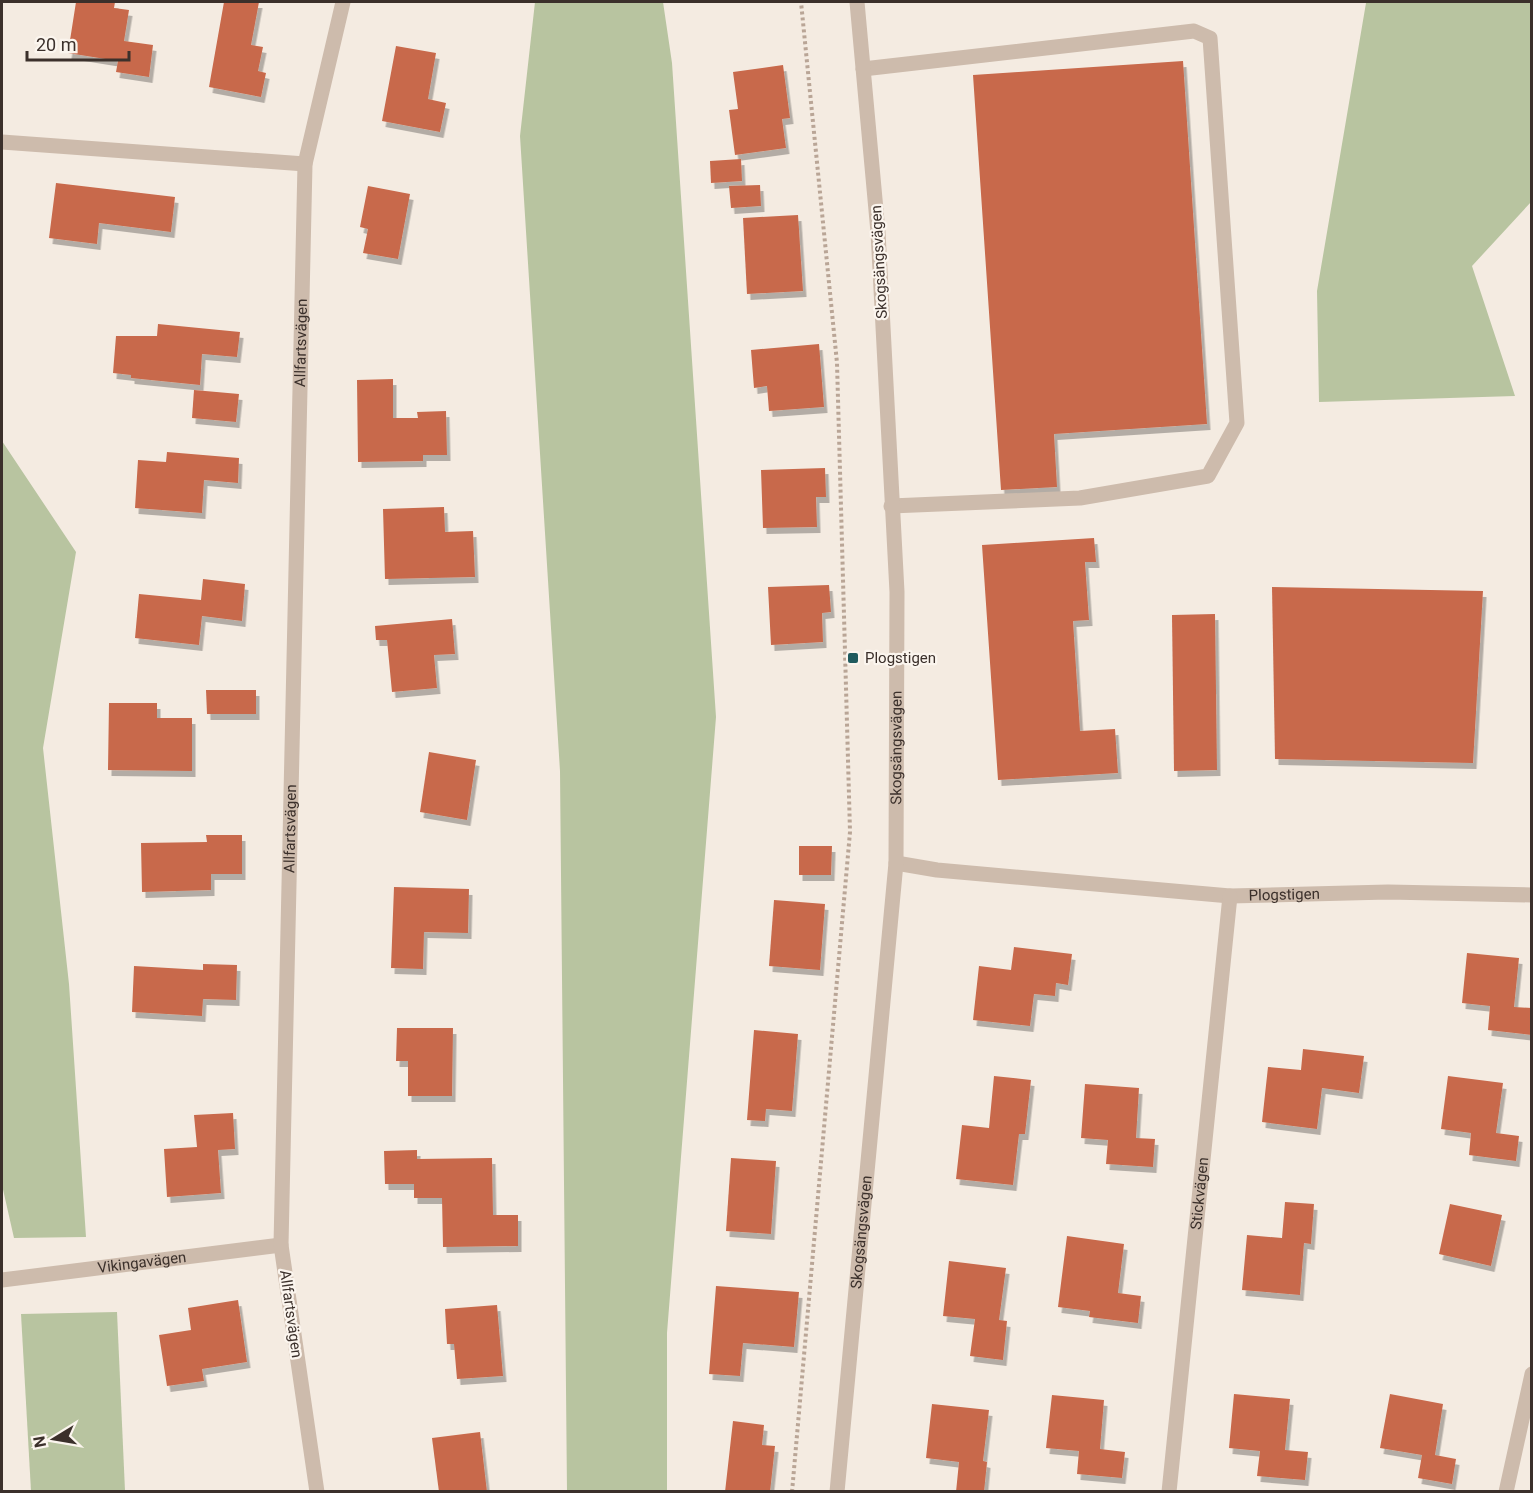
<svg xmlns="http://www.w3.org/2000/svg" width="1533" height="1493" font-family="Roboto,sans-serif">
  <defs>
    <filter id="shadow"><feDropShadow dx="3.5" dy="6" stdDeviation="0" flood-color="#0004"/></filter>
  </defs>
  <rect width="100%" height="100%" fill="#f4ebe1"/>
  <g fill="#b8c4a0">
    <path d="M 535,2 L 663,2 L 672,63 L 716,717 L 667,1333 L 667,1491 L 567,1491 L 560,771 L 520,136 Z"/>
    <path d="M 1374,2 L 1531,2 L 1531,202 L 1472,266 L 1515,396 L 1319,402 L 1317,291 L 1366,3 Z"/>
    <path d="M 2,441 L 76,552 L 43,748 L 69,984 L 86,1237 L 14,1238 L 2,1185 Z"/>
    <path d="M 117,1312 L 125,1491 L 31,1491 L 21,1314 Z"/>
  </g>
  <g fill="#c8694b" filter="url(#shadow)">
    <path d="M 76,2 L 115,2 L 114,8 L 129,10 L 124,41 L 153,45 L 149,77 L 116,72 L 118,61 L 68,53 Z"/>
    <path d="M 224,2 L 259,2 L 251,45 L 263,47 L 258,71 L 266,73 L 261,97 L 209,87 Z"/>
    <path d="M 396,46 L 436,53 L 428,99 L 446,103 L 440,132 L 382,121 Z"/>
    <path d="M 1183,61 L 1207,424 L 1054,434 L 1057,487 L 1001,490 L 973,75 Z"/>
    <path d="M 783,65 L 790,118 L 782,119 L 786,148 L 735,155 L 729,110 L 738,109 L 733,72 Z"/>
    <path d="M 741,159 L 742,181 L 711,183 L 710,161 Z"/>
    <path d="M 56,183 L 175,197 L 171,232 L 99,223 L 97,244 L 49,238 Z"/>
    <path d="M 760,185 L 761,206 L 731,208 L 729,186 Z"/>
    <path d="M 368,186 L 410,194 L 398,259 L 363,253 L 368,229 L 360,227 Z"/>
    <path d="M 798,215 L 803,291 L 747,294 L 743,218 Z"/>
    <path d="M 158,324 L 240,332 L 237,357 L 202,354 L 200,385 L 131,378 L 131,375 L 113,373 L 116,336 L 157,336 Z"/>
    <path d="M 819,344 L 824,407 L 769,411 L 767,386 L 754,388 L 751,350 Z"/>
    <path d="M 393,379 L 393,418 L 418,418 L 417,412 L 446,411 L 447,455 L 423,455 L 423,461 L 358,462 L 357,380 Z"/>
    <path d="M 194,390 L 239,394 L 236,422 L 192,418 Z"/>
    <path d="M 167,452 L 239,458 L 238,483 L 204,480 L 202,513 L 135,508 L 138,460 L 166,462 Z"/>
    <path d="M 825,468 L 826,497 L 816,497 L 817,527 L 763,528 L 761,470 Z"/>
    <path d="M 444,507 L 445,532 L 473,531 L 475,577 L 385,579 L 383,509 Z"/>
    <path d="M 1094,538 L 1096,562 L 1085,562 L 1089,620 L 1073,621 L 1080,731 L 1115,729 L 1118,773 L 998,780 L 982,545 Z"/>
    <path d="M 203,579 L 245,584 L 242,621 L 202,616 L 199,645 L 135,638 L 139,594 L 201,600 Z"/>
    <path d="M 829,585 L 831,612 L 822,613 L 823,642 L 771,645 L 768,587 Z"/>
    <path d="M 1272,587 L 1483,591 L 1473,763 L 1275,759 Z"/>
    <path d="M 1215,614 L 1217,770 L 1174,771 L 1172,615 Z"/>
    <path d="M 452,619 L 455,654 L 434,655 L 437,688 L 392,692 L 387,640 L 376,640 L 375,626 Z"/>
    <path d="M 206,690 L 256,690 L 256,714 L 207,714 Z"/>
    <path d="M 109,703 L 157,703 L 157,718 L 192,718 L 192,771 L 108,770 Z"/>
    <path d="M 429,752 L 476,760 L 467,820 L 420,812 Z"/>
    <path d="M 206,835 L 242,835 L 242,874 L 211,874 L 211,890 L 142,892 L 141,843 L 207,842 Z"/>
    <path d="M 799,846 L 832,846 L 831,875 L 799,875 Z"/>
    <path d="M 394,887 L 469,889 L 468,933 L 424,932 L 423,969 L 391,968 Z"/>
    <path d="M 774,900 L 825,904 L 820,970 L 769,966 Z"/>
    <path d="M 1014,947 L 1072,954 L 1068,985 L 1056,983 L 1055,996 L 1034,994 L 1030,1026 L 973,1020 L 979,966 L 1011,970 Z"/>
    <path d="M 1467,953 L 1519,958 L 1514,1007 L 1532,1008 L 1532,1035 L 1488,1030 L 1490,1006 L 1462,1003 Z"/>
    <path d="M 203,964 L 237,965 L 236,1000 L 203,999 L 202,1016 L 132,1012 L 134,966 L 203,970 Z"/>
    <path d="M 397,1028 L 453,1028 L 452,1096 L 408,1096 L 408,1061 L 396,1061 Z"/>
    <path d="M 754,1030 L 798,1034 L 792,1111 L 766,1109 L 765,1121 L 747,1120 Z"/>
    <path d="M 1303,1049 L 1364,1056 L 1359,1093 L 1322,1088 L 1317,1129 L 1262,1122 L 1268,1067 L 1301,1070 Z"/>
    <path d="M 994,1076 L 1031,1080 L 1025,1134 L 1019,1134 L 1013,1185 L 956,1179 L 962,1125 L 989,1128 Z"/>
    <path d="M 1448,1076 L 1503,1083 L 1496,1133 L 1519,1136 L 1516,1161 L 1469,1155 L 1471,1133 L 1441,1129 Z"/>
    <path d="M 1085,1084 L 1139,1088 L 1136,1138 L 1155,1139 L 1153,1167 L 1106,1164 L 1108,1140 L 1081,1138 Z"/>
    <path d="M 233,1113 L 235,1149 L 218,1150 L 221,1193 L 167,1197 L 164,1149 L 197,1147 L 194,1115 Z"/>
    <path d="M 417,1150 L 417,1159 L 492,1158 L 493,1215 L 518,1215 L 518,1246 L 443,1247 L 442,1198 L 414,1198 L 414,1184 L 385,1184 L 384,1151 Z"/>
    <path d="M 731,1158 L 776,1161 L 771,1234 L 726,1231 Z"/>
    <path d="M 1285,1202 L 1314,1204 L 1311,1244 L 1304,1243 L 1300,1295 L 1242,1290 L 1247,1235 L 1282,1238 Z"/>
    <path d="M 1450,1204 L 1502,1215 L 1491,1266 L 1439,1254 Z"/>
    <path d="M 1067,1236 L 1124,1244 L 1118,1293 L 1141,1296 L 1138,1323 L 1089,1317 L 1090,1311 L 1058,1307 Z"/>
    <path d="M 949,1261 L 1006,1268 L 999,1320 L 1007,1321 L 1003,1360 L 970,1356 L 975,1319 L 943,1316 Z"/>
    <path d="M 716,1286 L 799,1292 L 794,1347 L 743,1343 L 740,1376 L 709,1374 Z"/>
    <path d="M 238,1300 L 247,1362 L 202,1369 L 204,1381 L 167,1386 L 159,1335 L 191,1330 L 188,1308 Z"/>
    <path d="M 497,1305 L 503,1376 L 457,1379 L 454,1344 L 447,1344 L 445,1309 Z"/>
    <path d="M 1234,1394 L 1290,1399 L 1285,1450 L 1308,1452 L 1305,1480 L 1257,1476 L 1260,1451 L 1229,1448 Z"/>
    <path d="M 1390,1394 L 1443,1404 L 1435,1455 L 1456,1459 L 1452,1484 L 1418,1478 L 1422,1455 L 1380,1448 Z"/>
    <path d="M 1052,1395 L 1104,1400 L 1100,1449 L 1125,1452 L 1122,1478 L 1077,1474 L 1079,1451 L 1046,1448 Z"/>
    <path d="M 932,1404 L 989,1410 L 983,1461 L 987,1462 L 984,1492 L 956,1492 L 959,1462 L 926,1458 Z"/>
    <path d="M 733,1421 L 764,1425 L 762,1445 L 775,1446 L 770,1492 L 725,1492 Z"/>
    <path d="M 480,1432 L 487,1492 L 439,1492 L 432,1438 Z"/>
  </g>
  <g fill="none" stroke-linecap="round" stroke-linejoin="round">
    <path stroke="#b9a596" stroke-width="4" stroke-dasharray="3 3" stroke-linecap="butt" d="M 792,1492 L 850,832 L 837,363 L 801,2"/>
    <g stroke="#cdbbac" stroke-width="15">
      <path d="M 863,69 L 1194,31 L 1210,38 L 1237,423 L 1208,476 L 1080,498 L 891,506"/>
      <path d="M 2,142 L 305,164"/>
      <path id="s1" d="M 896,863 L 937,870 L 1230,896 L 1388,892 L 1532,895"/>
      <path id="s2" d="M 2,1280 L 281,1245"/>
      <path id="s3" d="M 317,1492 L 281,1245 L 305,164 L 343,2"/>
      <path id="s4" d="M 837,1492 L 896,863 L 897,592 L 878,232 L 857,2"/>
      <path id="s5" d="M 1169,1492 L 1230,896"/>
      <path d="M 1506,1492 L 1532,1374"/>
    </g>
  </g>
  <rect fill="#1f5a5e" stroke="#fbf5ee" stroke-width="2" x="847" y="652" width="12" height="12" rx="3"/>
  <g text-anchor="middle" stroke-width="4.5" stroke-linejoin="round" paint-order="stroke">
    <g font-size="15" fill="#3b302b" stroke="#fbf5ee">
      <text transform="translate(879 262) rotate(-93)" y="5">Skogsängsvägen</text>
      <text dy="5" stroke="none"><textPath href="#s3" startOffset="1152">Allfartsvägen</textPath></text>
      <text dy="5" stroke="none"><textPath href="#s4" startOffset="747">Skogsängsvägen</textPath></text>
      <text dy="5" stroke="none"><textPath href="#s3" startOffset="666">Allfartsvägen</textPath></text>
      <text dy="5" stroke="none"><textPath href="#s1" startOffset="390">Plogstigen</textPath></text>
      <text dy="5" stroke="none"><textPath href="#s5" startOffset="300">Stickvägen</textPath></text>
      <text dy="5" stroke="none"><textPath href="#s4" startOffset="261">Skogsängsvägen</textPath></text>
      <text dy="5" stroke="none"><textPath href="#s2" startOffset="141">Vikingavägen</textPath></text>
      <text transform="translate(291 1314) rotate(82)" y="5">Allfartsvägen</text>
    </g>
    <g font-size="15" fill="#3b302b" stroke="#fbf5ee" text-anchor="start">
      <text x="865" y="663">Plogstigen</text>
    </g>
  </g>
  <rect width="1533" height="1493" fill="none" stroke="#3b302b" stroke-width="6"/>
  <g transform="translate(54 1439) rotate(259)" stroke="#fbf5ee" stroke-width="4.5" paint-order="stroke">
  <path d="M0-4.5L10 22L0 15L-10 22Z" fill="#3b302b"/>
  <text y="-9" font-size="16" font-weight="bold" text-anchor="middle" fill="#3b302b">N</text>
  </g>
  <path d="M27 51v9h102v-9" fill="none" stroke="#3b302b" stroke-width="3"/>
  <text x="36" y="51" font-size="18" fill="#3b302b" stroke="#fbf5ee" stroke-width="4.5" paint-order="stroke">20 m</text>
</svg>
